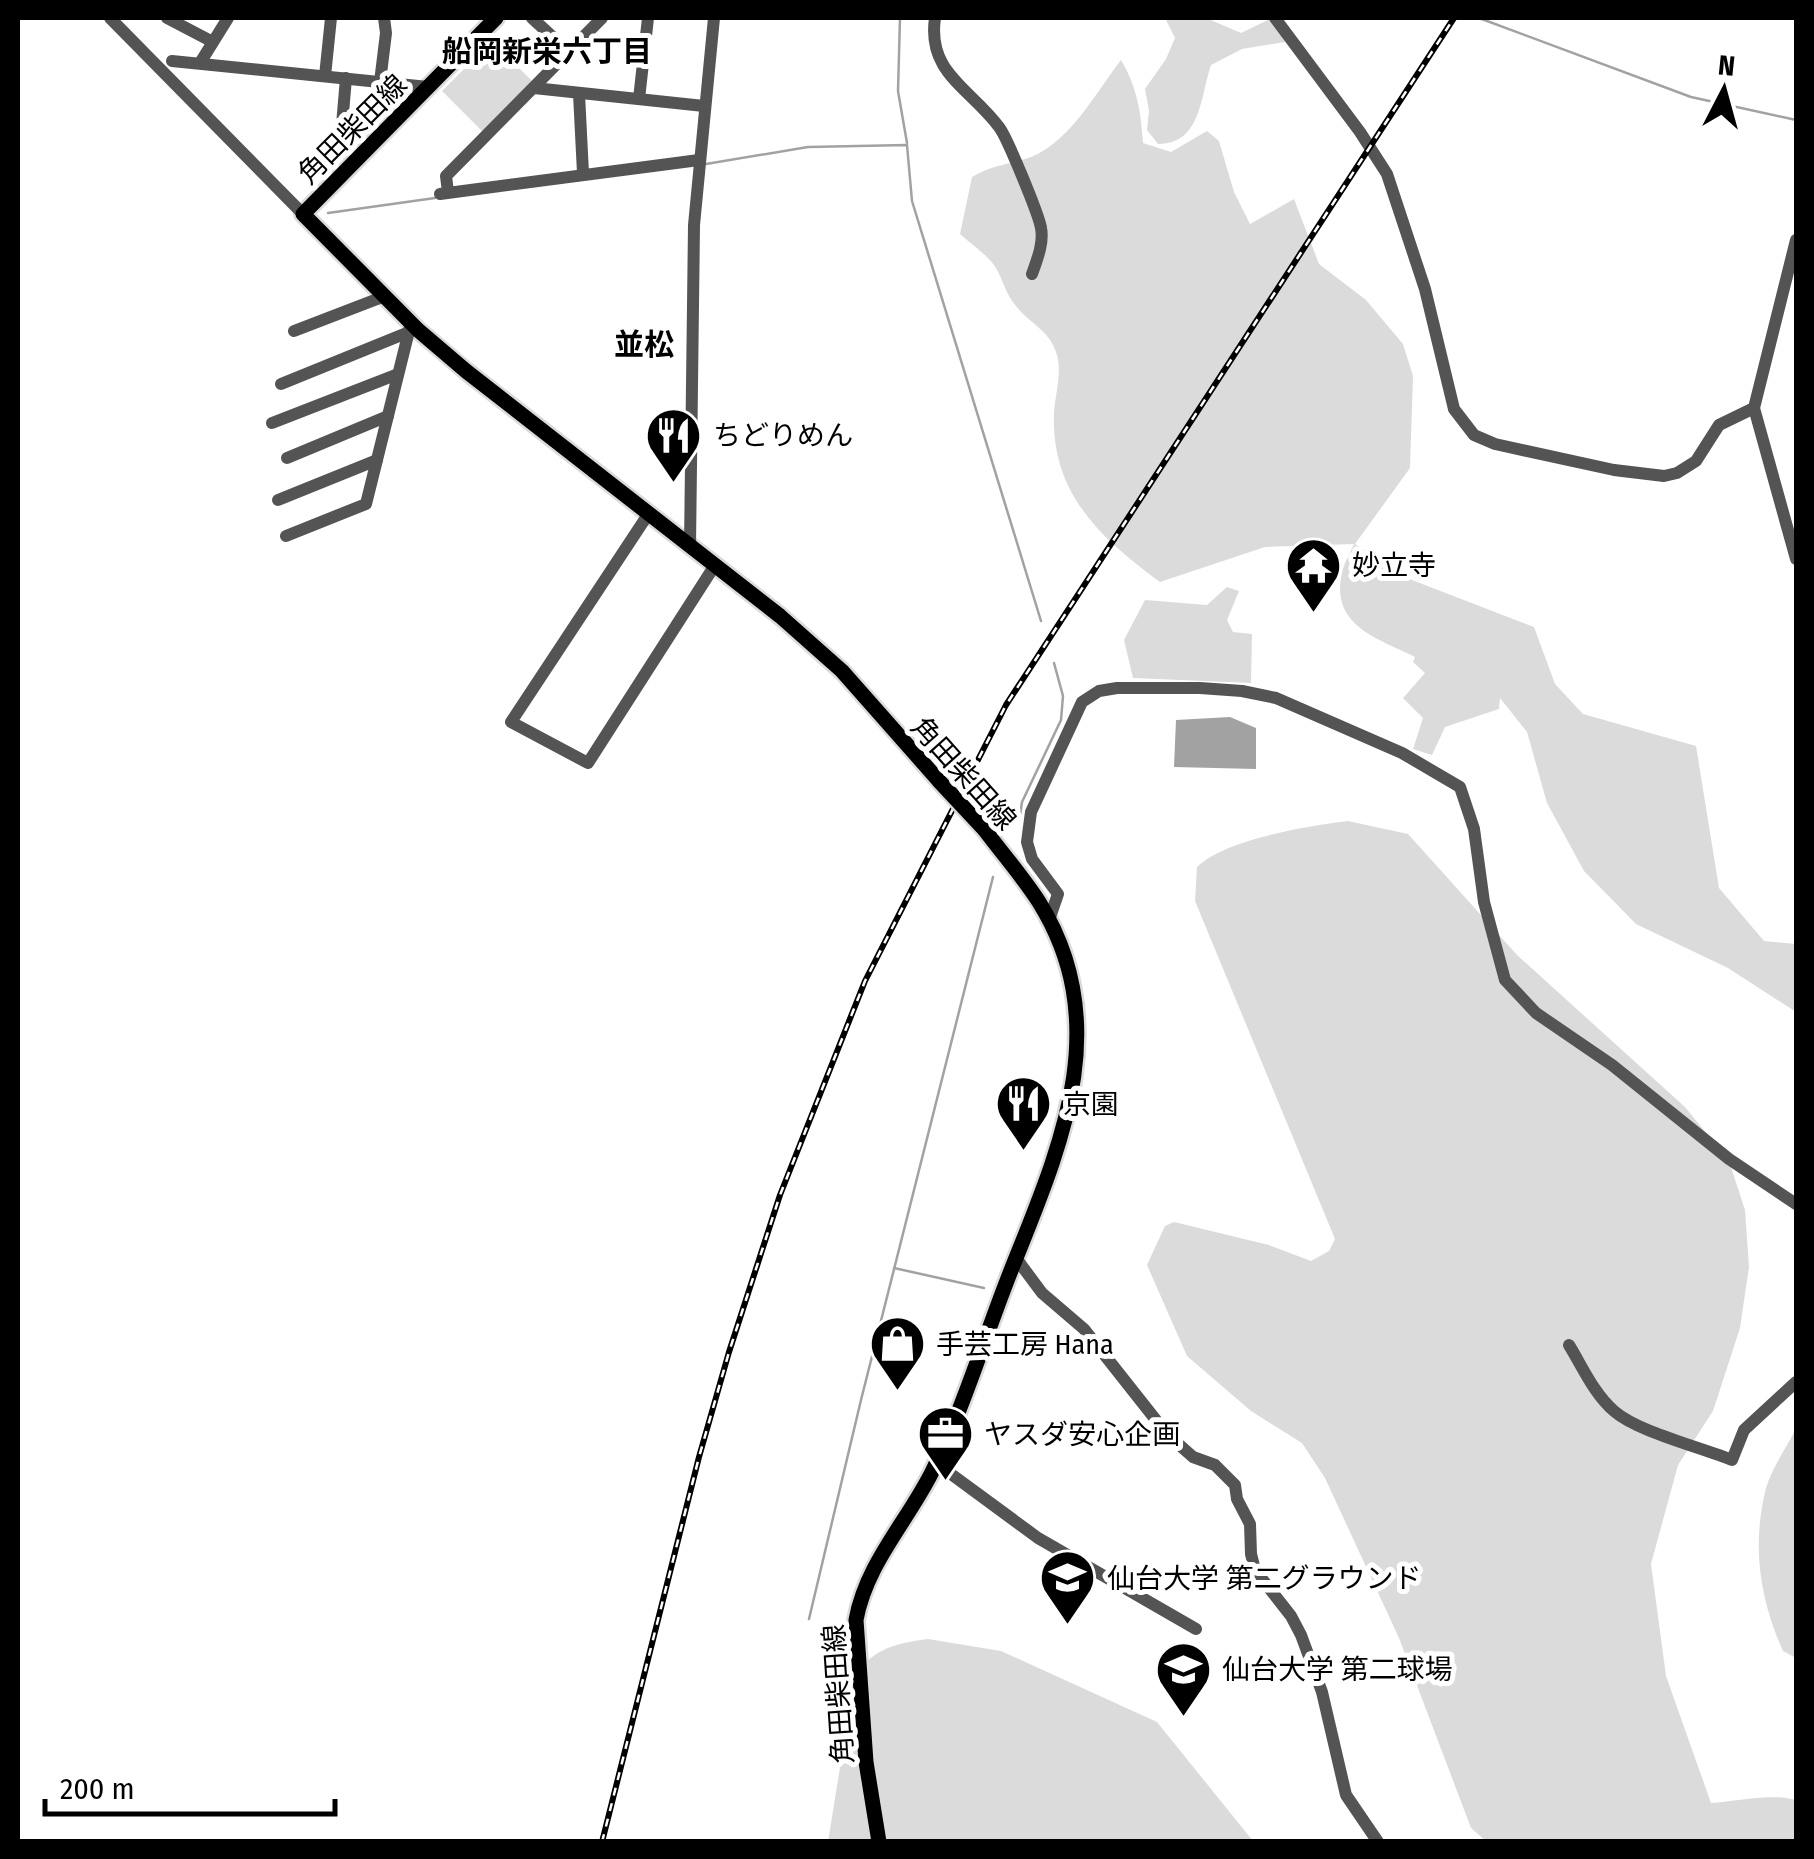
<svg xmlns="http://www.w3.org/2000/svg" width="1814" height="1859" font-family="'Fira Sans Condensed','Noto Sans JP',sans-serif">
  <rect width="100%" height="100%" fill="#fff"/>
  <g fill="#dbdbdb">
    <path d="M 1165,18 L 1206,18 L 1241,33 L 1272,18 L 1285,42 L 1242,49 L 1211,65 C 1200,98 1201,144 1158,144 L 1147,130 L 1149,111 L 1145,89 L 1166,59 L 1175,38 Z"/>
    <path d="M 492,41 L 534,83 L 484,133 L 442,91 Z"/>
    <path d="M 1121,60 C 1137,87 1141,112 1143,143 L 1171,152 L 1207,131 L 1219,141 L 1234,192 L 1250,224 L 1294,199 L 1319,264 L 1366,300 L 1403,344 L 1413,376 L 1410,468 L 1355,544 L 1412,580 L 1534,627 L 1555,684 L 1583,714 L 1696,746 L 1719,888 L 1764,941 L 1796,944 L 1796,1012 L 1728,968 L 1636,924 L 1584,871 L 1547,803 L 1527,732 L 1500,698 L 1499,709 L 1445,727 L 1432,755 L 1413,749 L 1423,718 L 1403,698 L 1425,673 L 1413,662 L 1415,657 C 1377,638 1330,626 1342,573 C 1344,563 1350,553 1354,544 L 1265,547 L 1160,582 C 1100,538 1051,493 1054,413 C 1055,394 1063,371 1056,352 C 1049,330 1029,323 1016,306 C 1005,294 1003,278 994,265 C 986,254 971,244 960,234 L 972,177 C 994,164 1009,165 1031,157 C 1071,141 1096,92 1121,60 Z"/>
    <path d="M 1227,587 L 1239,591 L 1227,620 L 1233,632 L 1252,634 L 1251,683 L 1133,678 L 1124,640 L 1145,600 L 1207,605 Z"/>
    <path d="M 1348,821 L 1408,834 L 1517,955 L 1685,1107 L 1729,1161 L 1745,1210 L 1749,1267 L 1740,1328 L 1713,1411 L 1678,1465 L 1651,1564 L 1666,1676 L 1711,1803 C 1740,1801 1768,1793 1796,1800 L 1796,1841 L 1487,1842 L 1471,1828 L 1399,1638 L 1325,1478 L 1302,1443 L 1251,1411 L 1187,1356 L 1147,1265 L 1165,1226 L 1174,1222 L 1269,1245 L 1311,1261 L 1329,1251 L 1335,1239 L 1195,901 L 1197,867 C 1226,839 1308,826 1348,821 Z"/>
    <path d="M 1796,1429 L 1796,1658 L 1783,1651 C 1760,1600 1752,1548 1765,1492 C 1770,1471 1786,1448 1796,1429 Z"/>
    <path d="M 928,1639 L 1001,1651 L 1157,1722 L 1253,1841 L 828,1842 L 855,1674 C 875,1648 897,1643 928,1639 Z"/>
  </g>
  <path fill="#a2a2a2" d="M 1230,717 L 1256,728 L 1256,769 L 1174,767 L 1176,720 Z"/>
  <g fill="none" stroke-linecap="round" stroke-linejoin="round">
    <g stroke="#a2a2a2" stroke-width="2.5">
      <path d="M 900,18 L 898,91 L 907,143"/>
      <path d="M 1479,18 L 1691,97 L 1796,120"/>
      <path d="M 706,164 L 808,147 L 907,145 L 912,201 L 1041,621"/>
      <path d="M 328,213 L 435,198"/>
      <path d="M 1020,816 L 1022,802 L 1061,720 L 1063,696 L 1054,663"/>
      <path d="M 894,1268 L 984,1288"/>
      <path d="M 809,1619 L 861,1400 L 993,877"/>
    </g>
    <defs>
      <g id="major">
        <path d="M 496,18 L 303,214 L 418,330 L 466,371 L 780,616 L 842,671 L 940,782"/>
        <path d="M 879,1842 L 866,1762 L 856,1620 C 866,1564 907,1522 932,1472 C 963,1409 984,1339 1010,1273 C 1058,1152 1117,1027 1039,902 C 1023,877 1002,853 984,829"/>
      </g>
    </defs>
    <use href="#major" stroke="#dbdbdb" stroke-width="20"/>
    <g stroke="#545454" stroke-width="12">
      <path d="M 110,18 L 303,214"/>
      <path d="M 167,18 L 211,41"/>
      <path d="M 532,18 L 569,52"/>
      <path d="M 935,18 C 927,73 970,88 999,127 C 1007,137 1039,215 1041,228 C 1044,243 1037,260 1032,274"/>
      <path d="M 1275,18 L 1360,132 L 1387,174 L 1425,289 L 1454,409 L 1474,435 L 1495,444 L 1614,470 L 1664,476 L 1677,473 L 1696,461 L 1719,425 L 1754,408"/>
      <path d="M 172,61 L 428,87"/>
      <path d="M 200,63 L 228,18"/>
      <path d="M 325,76 L 331,18"/>
      <path d="M 380,82 L 386,33 L 384,18"/>
      <path d="M 534,88 L 704,106"/>
      <path d="M 579,94 L 583,173"/>
      <path d="M 639,99 L 648,18"/>
      <path d="M 336,132 L 342,125 L 346,78"/>
      <path d="M 448,192 L 446,176 L 602,18"/>
      <path d="M 440,194 L 699,160"/>
      <path d="M 1796,240 L 1754,408 L 1796,559"/>
      <path d="M 294,331 L 385,296"/>
      <path d="M 281,384 L 409,332"/>
      <path d="M 272,423 L 398,374"/>
      <path d="M 287,458 L 388,416"/>
      <path d="M 278,500 L 377,460"/>
      <path d="M 649,513 L 511,722 L 588,763 L 715,565"/>
      <path d="M 286,536 L 366,504 L 411,323"/>
      <path d="M 690,546 L 694,225 L 714,18"/>
      <path d="M 1049,920 L 1058,894 L 1032,859 L 1027,842 L 1031,812 L 1082,702 L 1099,691 L 1117,688 L 1200,688 L 1242,691 L 1276,698 L 1402,753 L 1460,787 L 1474,829 L 1484,902 L 1505,980 L 1536,1013 L 1612,1065 L 1729,1159 L 1796,1204"/>
      <path d="M 1016,1258 L 1042,1293 L 1084,1329 L 1167,1434 L 1193,1457 L 1215,1465 L 1235,1485 L 1237,1499 L 1250,1524 L 1251,1554 L 1255,1570 L 1291,1616 L 1301,1635 L 1322,1692 L 1346,1795 L 1378,1842"/>
      <path d="M 1569,1345 C 1582,1366 1594,1394 1614,1411 C 1638,1432 1700,1447 1732,1460 L 1744,1430 L 1796,1382"/>
      <path d="M 936,1463 L 1038,1538 L 1196,1629"/>
    </g>
    <use href="#major" stroke="#000" stroke-width="15"/>
    <defs>
      <path id="rail" d="M 602,1842 L 699,1457 L 729,1352 L 780,1195 L 865,981 L 1006,705 L 1454,18"/>
    </defs>
    <use href="#rail" stroke="#000" stroke-width="6"/>
    <use href="#rail" stroke="#fff" stroke-width="2.5" stroke-dasharray="8" stroke-linecap="butt"/>
    <defs>
      <path id="major-bridge" d="M 940,782 L 984,829"/>
    </defs>
    <use href="#major-bridge" stroke="#dbdbdb" stroke-width="20" stroke-linecap="butt"/>
    <use href="#major-bridge" stroke="#000" stroke-width="15"/>
  </g>
  <defs>
    <symbol id="restaurant-pin" viewBox="-11 -11 22 30"><path d="M0 17L-7.5 6A9.5 9.5 0 1 1 7.5 6Z" fill="#000" stroke="#fff"/><path d="M-5-6h1v4h1v-4h1v4h1v-4h1v5L-1.5 .5V6h-2V.5L-5-1ZM5-6V6H3V1.5H1.5Q1.5-4 5-6Z" fill="#fff"/></symbol>
    <symbol id="temple-pin" viewBox="-11 -11 22 30"><path d="M0 17L-7.5 6A9.5 9.5 0 1 1 7.5 6Z" fill="#000" stroke="#fff"/><path d="M0-6L5-2H3V0L6.5 2.5H4V6H1.5V3h-3V6H-4V2.5H-6.5L-3 0V-2H-5Z" fill="#fff"/></symbol>
    <symbol id="shop-pin" viewBox="-11 -11 22 30"><path d="M0 17L-7.5 6A9.5 9.5 0 1 1 7.5 6Z" fill="#000" stroke="#fff"/><path d="M-5-2.5h2.3a2.7 3.5 0 0 1 5.4 0H5L5.5 6h-11ZM-1.5-2.5h3a1.5 2.3 0 0 0-3 0Z" fill="#fff"/></symbol>
    <symbol id="office-pin" viewBox="-11 -11 22 30"><path d="M0 17L-7.5 6A9.5 9.5 0 1 1 7.5 6Z" fill="#000" stroke="#fff"/><path d="M-6-3h4V-5.5h4V-3h4V5H-6ZM-1-4.5V-3h2v-1.5ZM-6 0V1H6V0Z" fill="#fff"/></symbol>
    <symbol id="university-pin" viewBox="-11 -11 22 30"><path d="M0 17L-7.5 6A9.5 9.5 0 1 1 7.5 6Z" fill="#000" stroke="#fff"/><path d="M0-5L7-2L0 1L-7-2ZM-4 1L0 2.5L4 1V4Q0 6-4 4Z" fill="#fff"/></symbol>
  </defs>
  <g fill-rule="evenodd">
    <use href="#restaurant-pin" x="642" y="404" width="63" height="86"/>
    <use href="#temple-pin" x="1282" y="534" width="63" height="86"/>
    <use href="#restaurant-pin" x="992" y="1072" width="63" height="86"/>
    <use href="#shop-pin" x="866" y="1312" width="63" height="86"/>
    <use href="#office-pin" x="914" y="1402" width="63" height="86"/>
    <use href="#university-pin" x="1036" y="1546" width="63" height="86"/>
    <use href="#university-pin" x="1152" y="1638" width="63" height="86"/>
  </g>
  <g text-anchor="middle" stroke-width="10" stroke-linejoin="round" paint-order="stroke">
    <g font-size="28" fill="#000" stroke="#fff">
      <text transform="translate(352 129) rotate(-45)" y="10">角田柴田線</text>
      <text transform="translate(964 773) rotate(48)" y="10">角田柴田線</text>
      <text transform="translate(838 1694) rotate(-94)" y="10">角田柴田線</text>
    </g>
    <g font-size="28" fill="#000" stroke="#fff" text-anchor="start">
      <text x="713" y="445">ちどりめん</text>
      <text x="1352" y="575">妙立寺</text>
      <text x="1063" y="1114">京園</text>
      <text x="936" y="1354">手芸工房 Hana</text>
      <text x="984" y="1444">ヤスダ安心企画</text>
      <text x="1107" y="1588">仙台大学 第二グラウンド</text>
      <text x="1222" y="1679">仙台大学 第二球場</text>
    </g>
    <g font-size="30" font-weight="bold" fill="#000" stroke="#fff">
      <text x="547" y="62">船岡新栄六丁目</text>
      <text x="644" y="355">並松</text>
    </g>
  </g>
  <rect width="1814" height="1859" fill="none" stroke="#000000" stroke-width="40"/>
  <g transform="translate(1724 90) rotate(6)" stroke="#ffffff" stroke-width="8" paint-order="stroke">
  <path d="M0-8L18 38L0 25L-18 38Z" fill="#000000"/>
  <text y="-15" font-size="28" font-weight="bold" text-anchor="middle" fill="#000000">N</text>
  </g>
  <path d="M45 1799v15h290v-15" fill="none" stroke="#000000" stroke-width="5"/>
  <text x="60" y="1799" font-size="30" fill="#000000" stroke="#ffffff" stroke-width="8" paint-order="stroke">200 m</text>
</svg>
